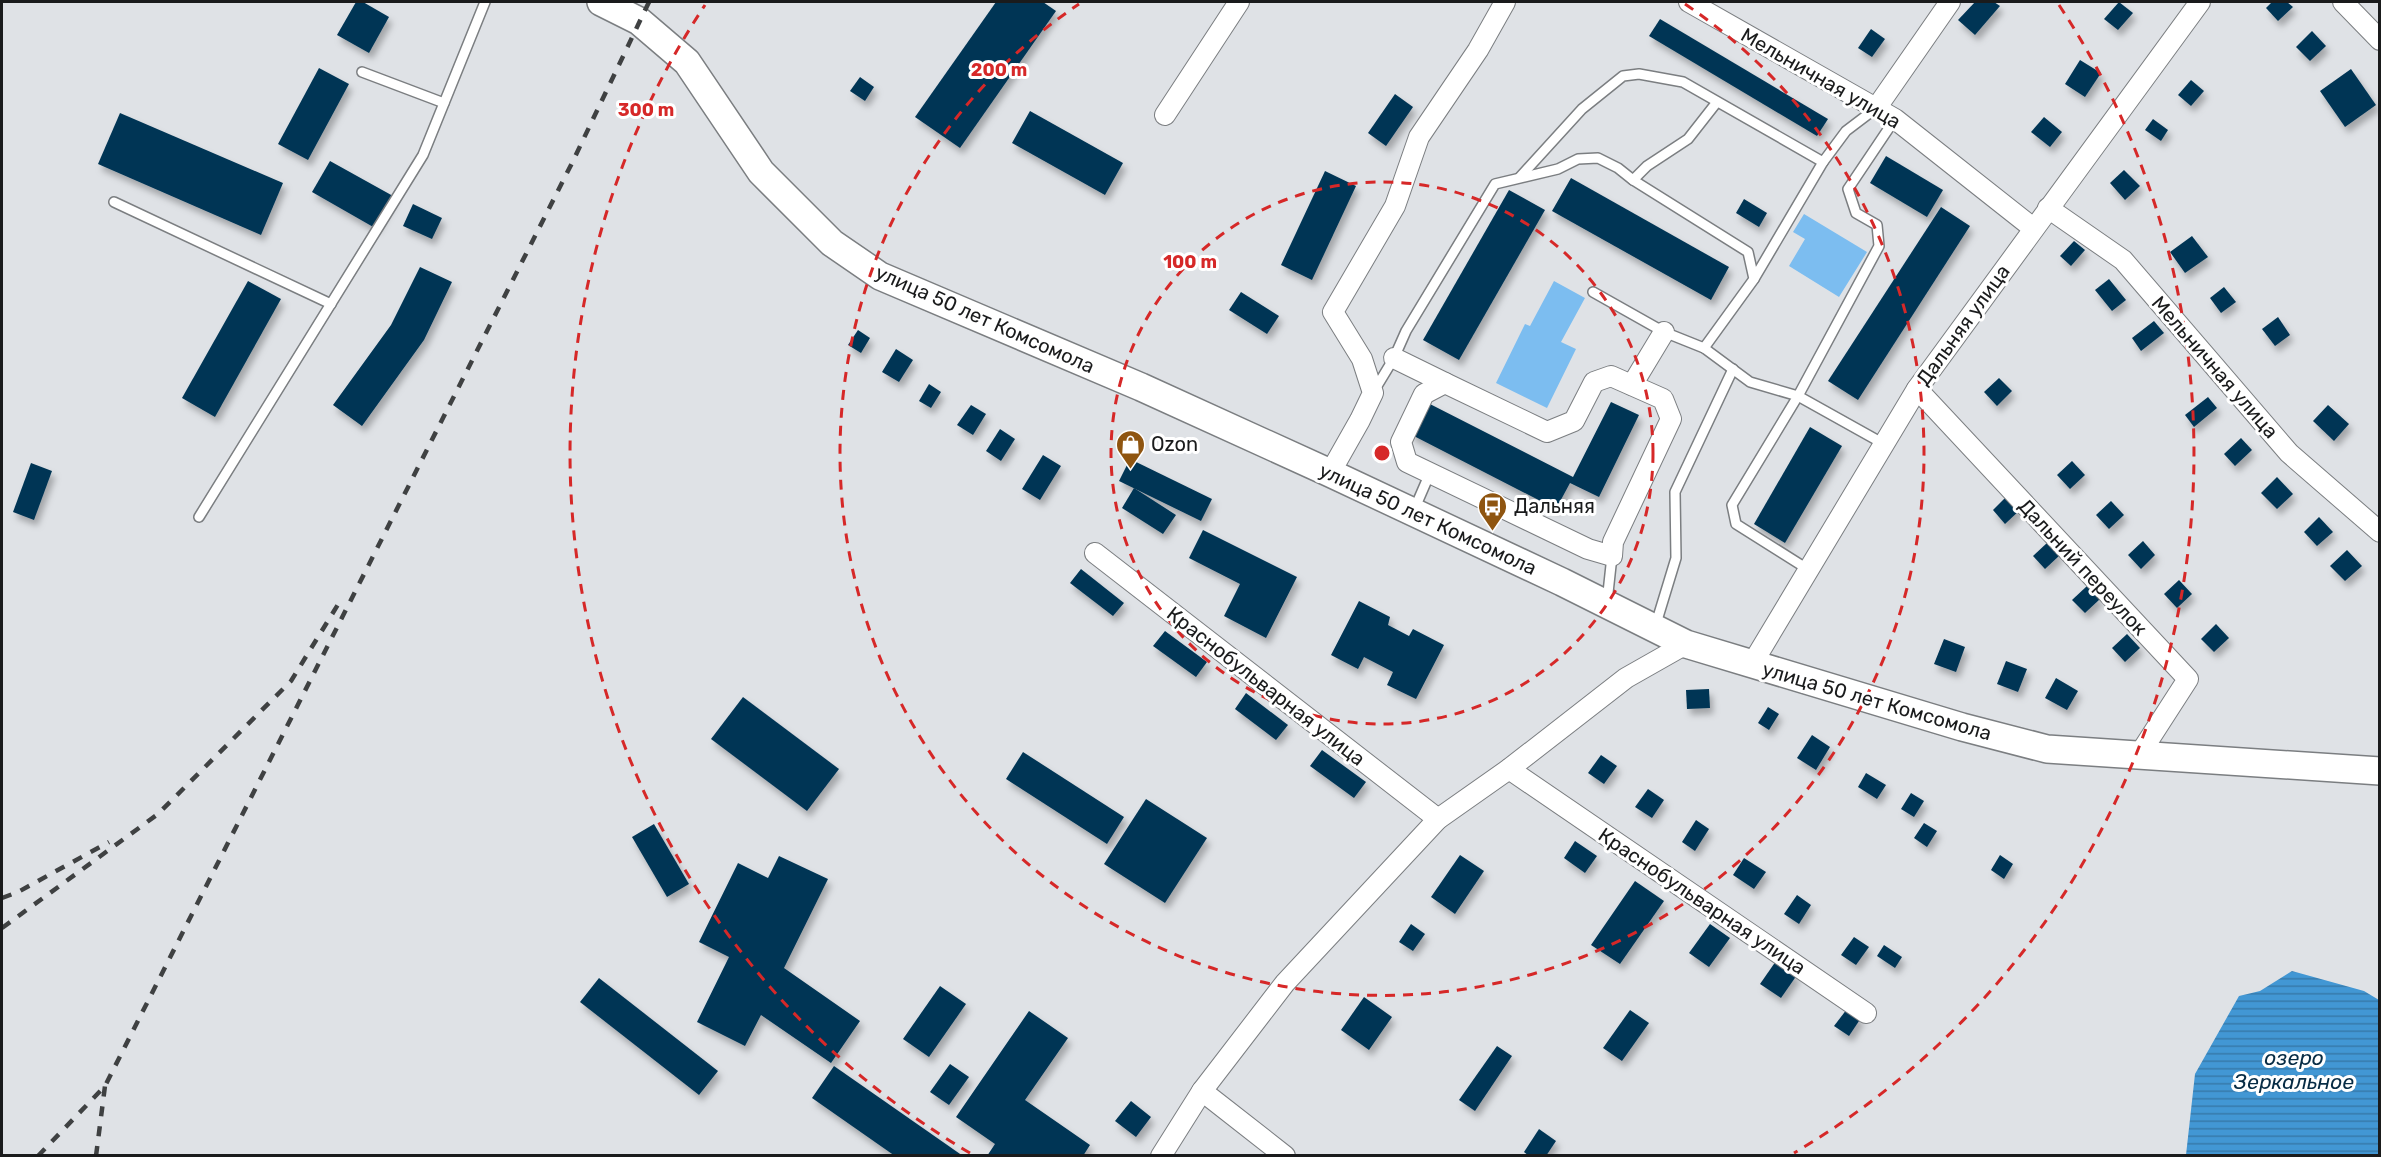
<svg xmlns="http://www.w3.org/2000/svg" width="2381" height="1157" font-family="Rubik,sans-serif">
  <defs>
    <pattern id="water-rules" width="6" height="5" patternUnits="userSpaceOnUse" patternTransform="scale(1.5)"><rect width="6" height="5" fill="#4297d4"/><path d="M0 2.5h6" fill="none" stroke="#367aab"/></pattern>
    <filter id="shadow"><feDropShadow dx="3.5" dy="6" stdDeviation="3" flood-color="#0004"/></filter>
  </defs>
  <rect width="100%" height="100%" fill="#dfe2e6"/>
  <g fill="#7cbdf0">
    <path d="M 1804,214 L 1867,252 L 1839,297 L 1789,266 L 1805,239 L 1793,232 Z"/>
    <path d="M 1554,281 L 1585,298 L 1561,342 L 1576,349 L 1547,408 L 1496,383 L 1525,324 L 1530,326 Z"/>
  </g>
  <path fill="url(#water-rules)" d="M 2292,971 L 2364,991 L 2379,1000 L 2379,1155 L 2186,1155 L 2195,1074 L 2239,996 L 2260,991 Z"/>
  <g fill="#043554" filter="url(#shadow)">
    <path d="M 356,2 L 363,2 L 389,17 L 369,53 L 337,35 Z"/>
    <path d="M 996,2 L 1043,2 L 1056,11 L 960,148 L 915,117 Z"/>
    <path d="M 1975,2 L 1994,2 L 2000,6 L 1975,35 L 1958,20 Z"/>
    <path d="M 2119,2 L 2133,13 L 2118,30 L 2104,19 Z"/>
    <path d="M 2272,2 L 2287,2 L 2293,7 L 2278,21 L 2266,8 Z"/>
    <path d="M 1660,19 L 1828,119 L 1817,136 L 1649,36 Z"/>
    <path d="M 1871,29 L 1885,39 L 1872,57 L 1858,48 Z"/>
    <path d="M 2312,31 L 2326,46 L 2310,61 L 2296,47 Z"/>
    <path d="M 2080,60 L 2101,73 L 2085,97 L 2065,84 Z"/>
    <path d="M 319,68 L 349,84 L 308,160 L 278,144 Z"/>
    <path d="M 2351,69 L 2376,105 L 2345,127 L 2320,91 Z"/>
    <path d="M 860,77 L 874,87 L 865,101 L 850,91 Z"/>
    <path d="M 2191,80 L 2204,91 L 2191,106 L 2178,95 Z"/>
    <path d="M 1395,94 L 1413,107 L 1386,146 L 1368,133 Z"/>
    <path d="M 1030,111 L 1123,163 L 1105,195 L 1012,143 Z"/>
    <path d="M 120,113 L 283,183 L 261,235 L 98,164 Z"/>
    <path d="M 2044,117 L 2062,132 L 2050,147 L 2031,132 Z"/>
    <path d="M 2153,119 L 2168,130 L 2161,141 L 2145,130 Z"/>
    <path d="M 1886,156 L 1943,190 L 1927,217 L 1870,183 Z"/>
    <path d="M 330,161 L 393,196 L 375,228 L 312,192 Z"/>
    <path d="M 2124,170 L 2140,186 L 2125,200 L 2110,183 Z"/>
    <path d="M 1325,171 L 1356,186 L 1312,280 L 1281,265 Z"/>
    <path d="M 1571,178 L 1729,267 L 1711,300 L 1552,211 Z"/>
    <path d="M 1509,190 L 1545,210 L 1459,360 L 1423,340 Z"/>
    <path d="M 1744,199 L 1767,213 L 1759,227 L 1736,213 Z"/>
    <path d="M 413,204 L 442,218 L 432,239 L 403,226 Z"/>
    <path d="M 1941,207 L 1970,226 L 1858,400 L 1828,381 Z"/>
    <path d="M 2192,236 L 2208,257 L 2185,273 L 2170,252 Z"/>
    <path d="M 2074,241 L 2085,250 L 2071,266 L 2060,256 Z"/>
    <path d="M 420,267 L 452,282 L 424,340 L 362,426 L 333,405 L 391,325 Z"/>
    <path d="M 2109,279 L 2126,300 L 2112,311 L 2095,290 Z"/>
    <path d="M 248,281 L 281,299 L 215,417 L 182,398 Z"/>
    <path d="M 2224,287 L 2236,302 L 2221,313 L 2210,298 Z"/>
    <path d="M 1241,292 L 1279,316 L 1267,334 L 1229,310 Z"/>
    <path d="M 2278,317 L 2290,335 L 2275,346 L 2262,329 Z"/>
    <path d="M 2154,321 L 2164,333 L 2141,351 L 2132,338 Z"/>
    <path d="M 858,330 L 870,338 L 861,353 L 848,345 Z"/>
    <path d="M 896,349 L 913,360 L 899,382 L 882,372 Z"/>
    <path d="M 1999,378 L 2012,391 L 1997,406 L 1984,392 Z"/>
    <path d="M 929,384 L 941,392 L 931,408 L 919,401 Z"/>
    <path d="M 2208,397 L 2217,408 L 2194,427 L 2185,415 Z"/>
    <path d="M 1426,402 L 1573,477 L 1611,402 L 1639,415 L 1599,497 L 1570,483 L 1556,509 L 1410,434 Z"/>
    <path d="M 971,405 L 986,414 L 973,435 L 957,425 Z"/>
    <path d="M 2328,405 L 2349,424 L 2334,441 L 2313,421 Z"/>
    <path d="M 1810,427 L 1842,446 L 1785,543 L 1754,524 Z"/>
    <path d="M 1000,429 L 1015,439 L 1001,461 L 986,451 Z"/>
    <path d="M 2241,438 L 2252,450 L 2235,466 L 2224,454 Z"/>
    <path d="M 1043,455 L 1061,466 L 1040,500 L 1022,489 Z"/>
    <path d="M 1130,459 L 1212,499 L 1201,521 L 1119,481 Z"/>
    <path d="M 2072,461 L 2085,475 L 2070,489 L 2057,475 Z"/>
    <path d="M 31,463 L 52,471 L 34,520 L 13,512 Z"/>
    <path d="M 2277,477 L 2293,494 L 2277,509 L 2261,493 Z"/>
    <path d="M 1134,488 L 1176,515 L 1163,534 L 1122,508 Z"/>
    <path d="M 2007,496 L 2020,510 L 2005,524 L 1993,510 Z"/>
    <path d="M 2111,501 L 2124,515 L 2109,529 L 2096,515 Z"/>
    <path d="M 2319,517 L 2333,532 L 2317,546 L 2304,532 Z"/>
    <path d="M 1203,530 L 1297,577 L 1266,638 L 1224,616 L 1240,584 L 1189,558 Z"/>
    <path d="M 2143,541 L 2155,555 L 2141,569 L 2128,555 Z"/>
    <path d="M 2048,542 L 2060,555 L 2045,569 L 2033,556 Z"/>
    <path d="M 2347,550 L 2362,566 L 2345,581 L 2330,566 Z"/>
    <path d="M 1081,569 L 1124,603 L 1113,616 L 1070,583 Z"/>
    <path d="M 2179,580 L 2192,594 L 2177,608 L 2164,594 Z"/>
    <path d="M 2087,586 L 2100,599 L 2085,613 L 2072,600 Z"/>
    <path d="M 1359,601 L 1390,617 L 1388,625 L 1409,636 L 1413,629 L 1444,645 L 1416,699 L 1387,685 L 1393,672 L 1364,657 L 1358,669 L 1331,655 Z"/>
    <path d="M 2216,624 L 2229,638 L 2214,652 L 2201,639 Z"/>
    <path d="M 1165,631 L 1207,662 L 1196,677 L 1153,646 Z"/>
    <path d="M 2127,634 L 2140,648 L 2125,662 L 2112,648 Z"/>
    <path d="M 1944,639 L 1965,647 L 1956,672 L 1934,664 Z"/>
    <path d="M 2006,661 L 2027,669 L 2018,692 L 1997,684 Z"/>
    <path d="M 2056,678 L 2078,691 L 2067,710 L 2045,698 Z"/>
    <path d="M 1709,689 L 1710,708 L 1687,709 L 1686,690 Z"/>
    <path d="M 1246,693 L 1288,725 L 1276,740 L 1235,709 Z"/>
    <path d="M 743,697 L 839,769 L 807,811 L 711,739 Z"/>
    <path d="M 1768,707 L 1779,714 L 1769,730 L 1758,723 Z"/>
    <path d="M 1812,735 L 1830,747 L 1816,770 L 1797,758 Z"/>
    <path d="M 1322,750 L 1366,782 L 1354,798 L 1310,766 Z"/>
    <path d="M 1023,752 L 1124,817 L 1107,844 L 1006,779 Z"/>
    <path d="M 1601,755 L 1617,766 L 1604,784 L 1588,773 Z"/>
    <path d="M 1866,773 L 1886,785 L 1877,799 L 1858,787 Z"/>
    <path d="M 1648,789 L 1664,800 L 1652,818 L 1635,807 Z"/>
    <path d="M 1911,793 L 1924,801 L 1914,817 L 1901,809 Z"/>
    <path d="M 1146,799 L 1207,838 L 1165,903 L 1104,864 Z"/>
    <path d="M 1696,820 L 1709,829 L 1695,851 L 1682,842 Z"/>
    <path d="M 1924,823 L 1937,831 L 1927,847 L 1914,838 Z"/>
    <path d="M 654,824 L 689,884 L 667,897 L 632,837 Z"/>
    <path d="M 1575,841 L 1597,856 L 1585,873 L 1564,858 Z"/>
    <path d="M 1460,855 L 1484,871 L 1455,914 L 1431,897 Z"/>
    <path d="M 2000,855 L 2013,864 L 2004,879 L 1991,870 Z"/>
    <path d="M 779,856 L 828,879 L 784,968 L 860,1021 L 831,1063 L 761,1015 L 745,1046 L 697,1022 L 729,957 L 699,942 L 738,863 L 768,878 Z"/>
    <path d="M 1744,858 L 1766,872 L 1754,889 L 1733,875 Z"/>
    <path d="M 1635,881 L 1664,901 L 1620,964 L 1591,945 Z"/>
    <path d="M 1797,895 L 1811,905 L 1799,924 L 1784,914 Z"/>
    <path d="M 1411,924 L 1425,934 L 1413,951 L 1399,942 Z"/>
    <path d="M 1710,924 L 1730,938 L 1709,967 L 1689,953 Z"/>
    <path d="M 1854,937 L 1869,947 L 1856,965 L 1841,955 Z"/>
    <path d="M 1884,945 L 1902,957 L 1895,968 L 1877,956 Z"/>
    <path d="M 1776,961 L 1797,975 L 1781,998 L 1760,984 Z"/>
    <path d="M 599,978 L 718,1071 L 699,1095 L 580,1002 Z"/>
    <path d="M 940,986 L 966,1004 L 929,1057 L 903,1039 Z"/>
    <path d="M 1364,997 L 1392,1017 L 1369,1050 L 1341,1030 Z"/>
    <path d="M 1847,1009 L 1861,1018 L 1849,1036 L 1834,1026 Z"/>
    <path d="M 1630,1010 L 1649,1023 L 1622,1061 L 1603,1048 Z"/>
    <path d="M 1029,1011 L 1068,1038 L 1025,1100 L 1090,1145 L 1083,1156 L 987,1156 L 995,1144 L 956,1117 Z"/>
    <path d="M 1497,1046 L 1512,1056 L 1475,1111 L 1459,1100 Z"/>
    <path d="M 950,1064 L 969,1077 L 949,1105 L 930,1092 Z"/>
    <path d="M 834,1066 L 963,1156 L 895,1156 L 812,1098 Z"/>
    <path d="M 1131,1101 L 1151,1117 L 1136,1137 L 1115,1121 Z"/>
    <path d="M 1539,1129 L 1556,1141 L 1546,1156 L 1529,1156 L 1524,1152 Z"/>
  </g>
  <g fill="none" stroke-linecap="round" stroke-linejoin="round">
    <defs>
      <g id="lane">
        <path d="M 362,72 L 444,103"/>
        <path d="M 1520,177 L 1582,109 L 1623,76 L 1639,74 L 1683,82 L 1823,162 L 1846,131 L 1875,109"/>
        <path d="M 1633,180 L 1748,252 L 1754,279 L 1704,348"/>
        <path d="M 114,202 L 331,304"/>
        <path d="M 1754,279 L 1823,162"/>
        <path d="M 1593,292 L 1664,332 L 1704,348 L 1750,382 L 1798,396 L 1884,444"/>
        <path d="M 1374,391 L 1394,358 L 1406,331 L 1495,184 L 1558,169 L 1578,159 L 1598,158 L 1618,168 L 1633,180 L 1647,166 L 1688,139 L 1717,102"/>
        <path d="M 1414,510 L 1430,473"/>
        <path d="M 199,517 L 423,155 L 485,2"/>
        <path d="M 1809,570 L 1736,524 L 1732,505 L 1798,396 L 1879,246 L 1877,225 L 1856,213 L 1848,189 L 1895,119"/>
        <path d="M 1607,602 L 1612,556"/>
        <path d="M 1655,627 L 1676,558 L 1675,492 L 1733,369"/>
      </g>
      <g id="street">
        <path d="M 1689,2 L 1895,119 L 2033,228"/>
        <path d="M 2343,2 L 2380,40"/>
        <path d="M 1877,107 L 1950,2"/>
        <path d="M 1165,115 L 1239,2"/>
        <path d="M 2048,208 L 2123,260 L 2289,453 L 2380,532"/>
        <path d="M 1394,358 L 1445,383"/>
        <path d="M 1611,376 L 1663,399 L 1671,419 L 1613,542 L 1612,556 L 1588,549 L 1407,462 L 1401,442 L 1424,394 L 1445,383 L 1547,432 L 1574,421 L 1594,382 Z"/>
        <path d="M 1632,385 L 1664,332"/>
        <path d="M 1917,389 L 2188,679 L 2139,755"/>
        <path d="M 1330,473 L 1360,420 L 1373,393 L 1362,359 L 1333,312 L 1395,206 L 1419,137 L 1478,50 L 1505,2"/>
        <path d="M 1095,553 L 1438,819"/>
        <path d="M 1752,664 L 1917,389 L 2200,2"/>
        <path d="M 1509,769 L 1866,1013"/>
        <path d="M 1202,1091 L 1285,1156"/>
        <path d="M 1161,1156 L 1202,1091 L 1285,983 L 1438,819 L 1509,769 L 1626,678 L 1686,644"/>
      </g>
      <path id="secondary" d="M 601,2 L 639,21 L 687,62 L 761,172 L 832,243 L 880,276 L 1141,387 L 1330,473 L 1562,582 L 1686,644 L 1962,727 L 2047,749 L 2380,771"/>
    </defs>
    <use href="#lane" stroke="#7b7e81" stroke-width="12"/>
    <use href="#street" stroke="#7b7e81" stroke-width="22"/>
    <use href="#secondary" stroke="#7b7e81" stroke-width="30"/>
    <use href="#lane" stroke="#fff" stroke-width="9"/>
    <use href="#street" stroke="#fff" stroke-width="20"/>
    <use href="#secondary" stroke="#fff" stroke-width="27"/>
    <g stroke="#3f4142" stroke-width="4.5" stroke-dasharray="10 10" stroke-linecap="butt">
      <path d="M 2,898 L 18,892 L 109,842"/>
      <path d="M 2,928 L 158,814 L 291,681 L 342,598"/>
      <path d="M 38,1156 L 105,1086 L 572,163 L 649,2"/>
      <path d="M 96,1156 L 105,1086"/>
    </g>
  </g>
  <g fill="none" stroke="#d62828" stroke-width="3" stroke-dasharray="10 8">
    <circle cx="1382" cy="453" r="271"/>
    <path d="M1685 4A542 542 0 1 1 1079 4"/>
    <path d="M970 1153A812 812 0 0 1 705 5M2059 5A812 812 0 0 1 1794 1153"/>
  </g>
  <defs>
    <symbol id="shop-pin" viewBox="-11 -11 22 30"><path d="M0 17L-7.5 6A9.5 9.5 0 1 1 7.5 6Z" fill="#8f5510" stroke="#fff"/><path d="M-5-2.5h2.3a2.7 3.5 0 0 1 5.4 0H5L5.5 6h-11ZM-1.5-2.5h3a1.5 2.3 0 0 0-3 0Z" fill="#fff"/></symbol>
    <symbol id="bus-pin" viewBox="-11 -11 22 30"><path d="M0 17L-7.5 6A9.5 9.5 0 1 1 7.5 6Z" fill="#8f5510" stroke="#fff"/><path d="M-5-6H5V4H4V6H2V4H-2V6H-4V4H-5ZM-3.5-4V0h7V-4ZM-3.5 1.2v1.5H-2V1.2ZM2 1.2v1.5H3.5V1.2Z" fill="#fff"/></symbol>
  </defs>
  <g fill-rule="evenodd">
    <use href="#shop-pin" x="1114" y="428" width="33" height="45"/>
    <use href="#bus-pin" x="1476" y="490" width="33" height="45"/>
  </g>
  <g text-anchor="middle" stroke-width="6" stroke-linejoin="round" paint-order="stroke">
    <g font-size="20" fill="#1a1b1c" stroke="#fff">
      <text transform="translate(1821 78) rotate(30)" y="7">Мельничная улица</text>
      <text transform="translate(985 319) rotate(24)" y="7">улица 50 лет Комсомола</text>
      <text transform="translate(1963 325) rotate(-54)" y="7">Дальняя улица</text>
      <text transform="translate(2215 367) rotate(49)" y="7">Мельничная улица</text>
      <text transform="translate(1428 519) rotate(25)" y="7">улица 50 лет Комсомола</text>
      <text transform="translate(2083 567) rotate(47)" y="7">Дальний переулок</text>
      <text transform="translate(1266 686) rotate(38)" y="7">Краснобульварная улица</text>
      <text transform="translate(1877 701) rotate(16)" y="7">улица 50 лет Комсомола</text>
      <text transform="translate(1702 901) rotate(34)" y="7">Краснобульварная улица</text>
    </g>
    <g font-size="20" fill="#1a1b1c" stroke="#fff" text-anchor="start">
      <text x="1151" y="451">Ozon</text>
      <text x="1514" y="513">Дальняя</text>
    </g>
    <g font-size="21" font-style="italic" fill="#072c45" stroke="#fff">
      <text x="2294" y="1065">озеро<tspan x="2294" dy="24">Зеркальное</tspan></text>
    </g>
  </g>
  <circle cx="1382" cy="453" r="9" fill="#d62828" stroke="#fff" stroke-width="3"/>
  <g font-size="18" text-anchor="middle" font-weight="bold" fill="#d62828" stroke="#fff" stroke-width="6" stroke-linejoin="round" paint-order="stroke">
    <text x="999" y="76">200 m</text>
    <text x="646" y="116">300 m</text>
    <text x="1190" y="268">100 m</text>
  </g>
  <rect width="2381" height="1157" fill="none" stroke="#1a1b1c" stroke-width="6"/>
</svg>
